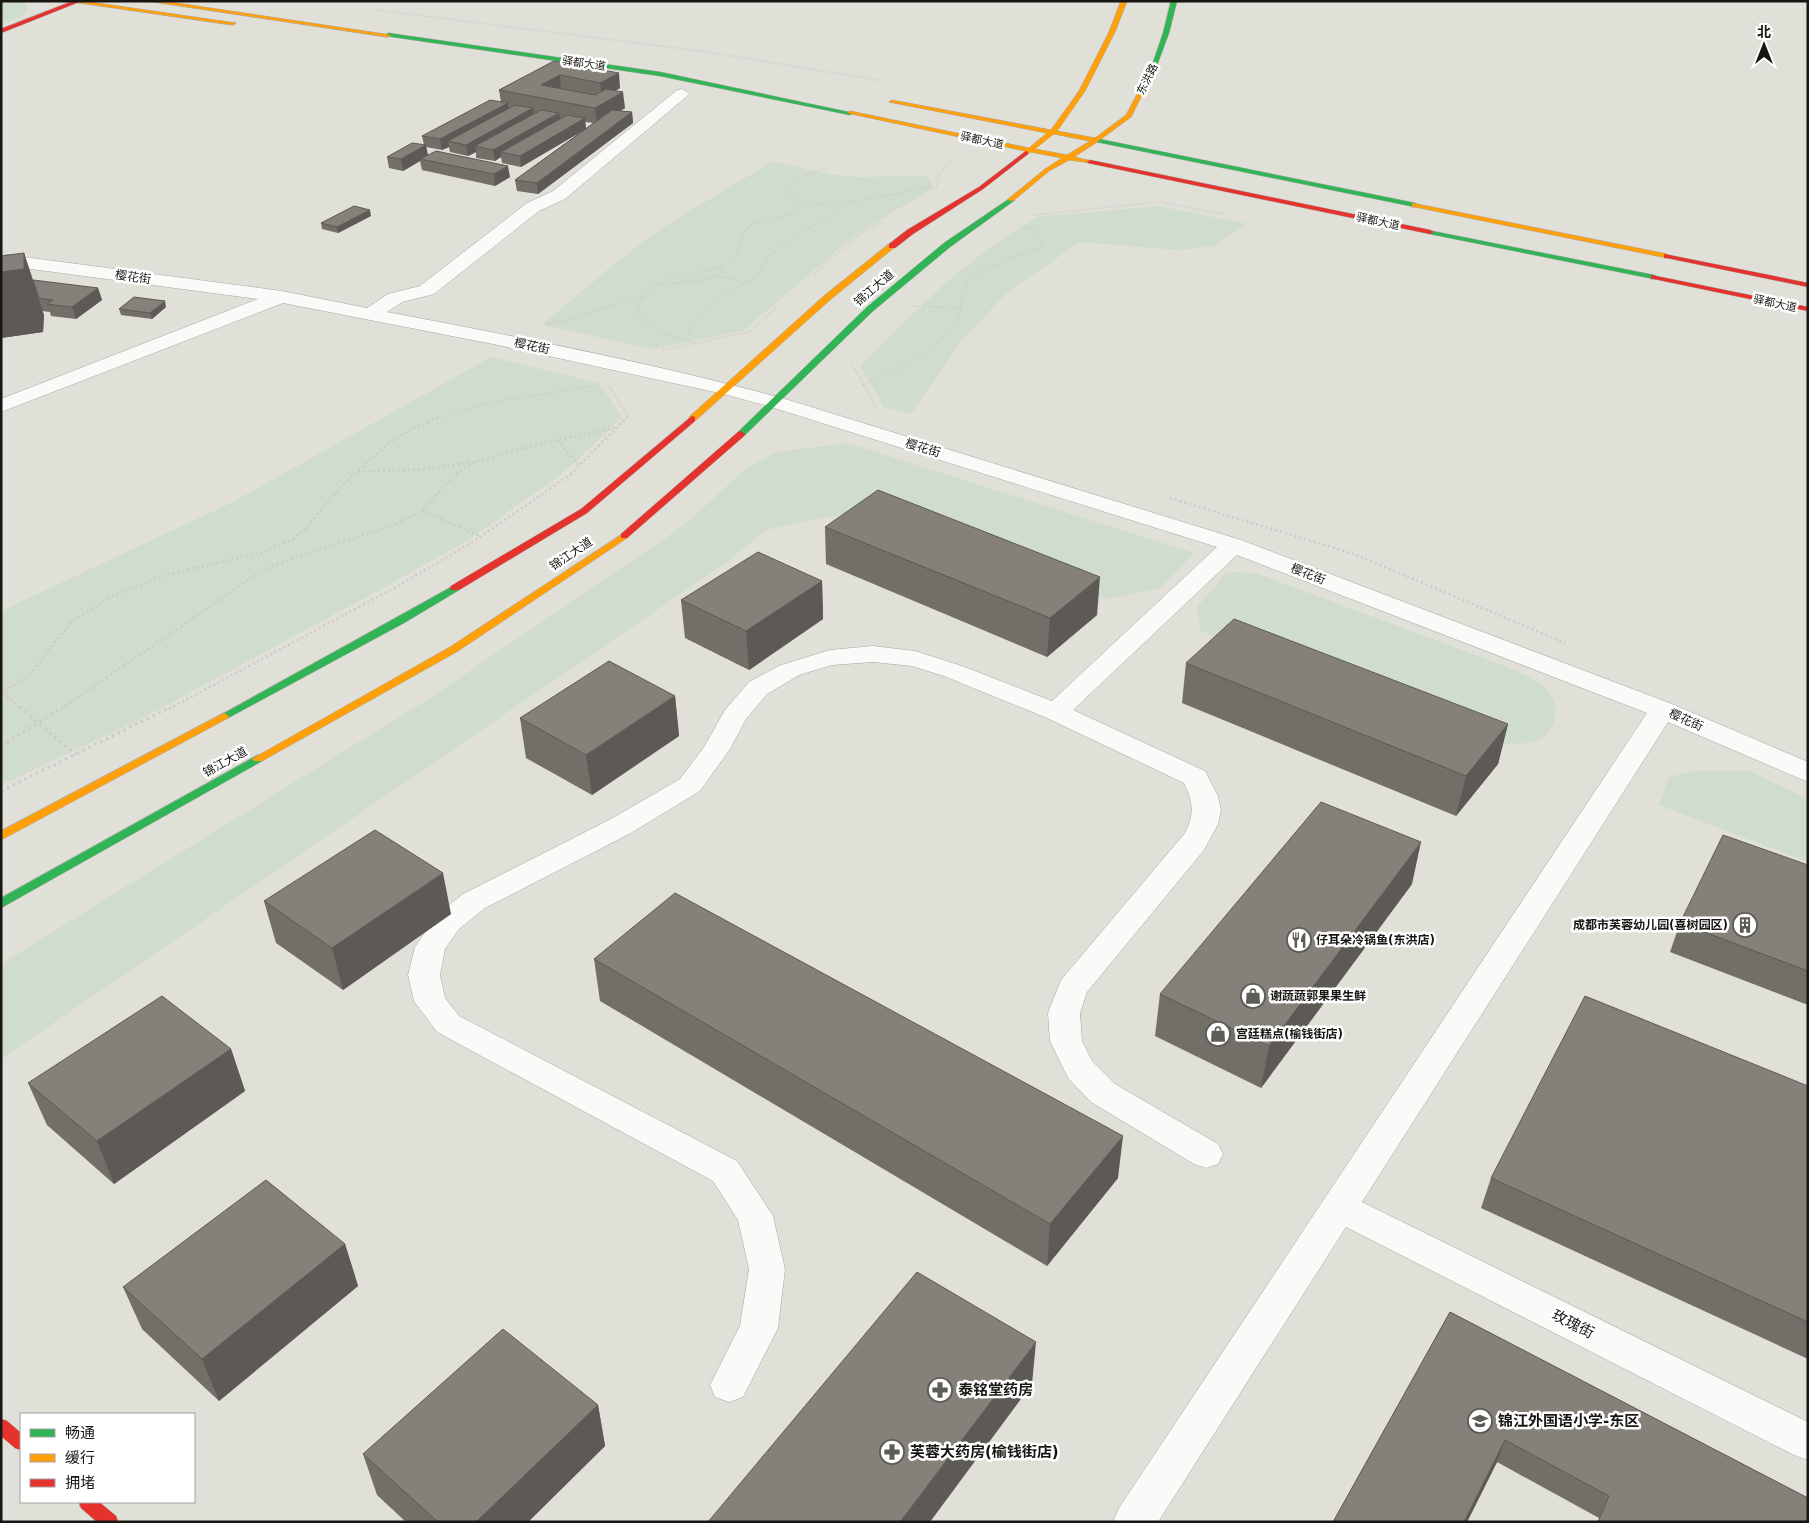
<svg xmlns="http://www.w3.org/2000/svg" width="1809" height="1523" font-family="'DejaVu Sans','Noto Sans SC',sans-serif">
  <rect width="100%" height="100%" fill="#e0dfd8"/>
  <g fill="#d0ddcc">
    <path d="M 1,1 L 26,1 L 27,12 L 18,18 L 1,24 Z"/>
    <path d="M 773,161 L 829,174 L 856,177 L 928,176 L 933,188 L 855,235 L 743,331 L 652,349 L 542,325 L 619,260 L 665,226 Z"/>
    <path d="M 1159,206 L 1247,224 L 1214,246 L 1179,250 L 1080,242 L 1008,292 L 961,341 L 911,414 L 884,407 L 860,365 L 945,283 L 984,252 L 1037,217 Z"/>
    <path d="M 491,357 L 599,383 L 622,417 L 568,469 L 473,537 L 394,582 L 139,720 L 1,785 L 1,611 L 233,502 Z"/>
    <path d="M 847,443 L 1194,553 L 1160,588 L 1109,599 L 851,512 L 766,530 L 727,562 L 1,1059 L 1,964 L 430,698 L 683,526 L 748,467 L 777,452 Z"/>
    <path d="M 1227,572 L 1255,573 L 1502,665 C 1516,671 1539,680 1549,692 C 1555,699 1557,709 1555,718 C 1550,748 1515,745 1491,742 L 1201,631 L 1197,607 Z"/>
    <path d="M 1699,770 L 1749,771 L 1808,799 L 1808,862 L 1659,805 L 1669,777 Z"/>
  </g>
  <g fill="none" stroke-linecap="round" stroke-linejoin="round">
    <defs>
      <path id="street" d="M 681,89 L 686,91 L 689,94 L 686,97 L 565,199 L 539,211 L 434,294 L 402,302 L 387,312 C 519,337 652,363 782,398 L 1241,540 L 1672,704 L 1808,762 L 1808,782 L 1668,722 L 1362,1202 L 1808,1422 L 1808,1460 L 1794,1455 L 1346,1227 L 1158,1522 L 1113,1522 L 1119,1508 L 1647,713 L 1237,555 L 1073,710 L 1205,771 L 1218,796 L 1221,810 L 1218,824 L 1204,850 L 1087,992 L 1080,1013 L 1082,1041 L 1092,1061 L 1115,1084 L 1218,1144 L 1223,1154 L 1218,1164 L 1206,1168 L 1194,1164 L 1091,1102 L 1068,1078 L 1050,1041 L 1048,1013 L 1061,980 L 1185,833 C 1195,814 1193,801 1184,783 L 1047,718 L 944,676 L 912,666 L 873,662 L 832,665 L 799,675 L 767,694 L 746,719 L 730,749 L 700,791 L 631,833 L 485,908 L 459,929 L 445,949 L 440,975 L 445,998 L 459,1016 L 737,1161 L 773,1216 L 785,1269 L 778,1328 L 743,1397 L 729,1402 L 715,1397 L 710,1385 L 740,1326 L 749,1269 L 738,1220 L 713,1181 L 437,1032 L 414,1001 L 408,975 L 415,947 L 437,915 L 463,894 L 611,819 L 680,779 L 704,747 L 725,710 L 749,682 L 781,665 L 830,650 L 873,646 L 915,651 L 962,666 L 1052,701 L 1217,547 L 768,406 L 724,394 L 498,345 L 283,303 L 1,412 L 1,399 L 258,299 L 1,265 L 1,254 L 282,291 L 367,308 L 388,294 L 420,286 L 527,203 L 553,191 L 676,91 Z"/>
      <g id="fast">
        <path d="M 1171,1 L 1177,1 L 1169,33 L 1153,76 L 1148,77 L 1163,33 Z"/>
        <path d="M 388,33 L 660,72 L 853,113 L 850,115 L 660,76 L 386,36 Z"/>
        <path d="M 1094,138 L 1415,203 L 1419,205 L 1415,207 L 1092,141 L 1091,140 Z"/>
        <path d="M 1009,199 L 1015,200 L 950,247 L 873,311 L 744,436 L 738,436 L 738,432 L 867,307 L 944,243 Z"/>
        <path d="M 1427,230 L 1654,275 L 1658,277 L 1654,279 L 1430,234 L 1426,232 Z"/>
        <path d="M 455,585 L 459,586 L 460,588 L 459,590 L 404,623 L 228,718 L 224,719 L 219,716 Z"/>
        <path d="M 258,755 L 264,759 L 262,761 L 1,908 L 1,898 Z"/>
      </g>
      <g id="slow">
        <path d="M 66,1 L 83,1 L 236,23 L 233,25 Z"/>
        <path d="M 147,1 L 163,1 L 391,35 L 388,37 Z"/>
        <path d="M 1121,1 L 1127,1 L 1115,32 L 1085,91 L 1057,131 L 1095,138 L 1126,115 L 1147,76 L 1152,75 L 1131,117 L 1097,142 L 1074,157 L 1092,161 L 1092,163 L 1069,160 L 1049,171 L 1013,201 L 1007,200 L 1045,169 L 1062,158 L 1031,152 L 1026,155 L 1023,153 L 1025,151 L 847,113 L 850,111 L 1029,148 L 1047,133 L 889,102 L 892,100 L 1051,130 L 1079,91 L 1109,32 ZM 1054,134 L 1090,141 L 1067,155 L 1035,149 Z"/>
        <path d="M 1412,203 L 1667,254 L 1671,256 L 1667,258 L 1415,207 L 1412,207 Z"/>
        <path d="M 889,244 L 896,246 L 831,299 L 695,421 L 689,421 L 689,417 L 825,295 Z"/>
        <path d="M 624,533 L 629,536 L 627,538 L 458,651 L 262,761 L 254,761 L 252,759 L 450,647 Z"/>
        <path d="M 224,713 L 229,716 L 228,718 L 1,840 L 1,831 Z"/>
      </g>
      <g id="jam">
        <path d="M 73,1 L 79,2 L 1,33 L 1,29 Z"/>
        <path d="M 1026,151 L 1028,152 L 1028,154 L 983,189 L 913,234 L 895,248 L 889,248 L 889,244 L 907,230 L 979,187 Z"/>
        <path d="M 1090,160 L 1430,230 L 1434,232 L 1430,234 L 1088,163 L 1087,162 Z"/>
        <path d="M 1664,254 L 1808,283 L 1808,287 L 1667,258 L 1664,258 Z"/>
        <path d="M 1651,275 L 1808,307 L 1808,311 L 1654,279 L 1651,279 Z"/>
        <path d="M 692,416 L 695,417 L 695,421 L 587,513 L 459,590 L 451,590 L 450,588 L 451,586 L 581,509 Z"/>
        <path d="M 741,431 L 745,434 L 744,436 L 627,538 L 621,538 L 621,534 L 738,432 Z"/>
        <path d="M 1,1419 L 7,1421 L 21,1433 L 21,1450 L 15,1448 L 1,1436 Z"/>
        <path d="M 79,1502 L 99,1502 L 116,1516 L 118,1522 L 97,1522 L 81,1508 Z"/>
      </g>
    </defs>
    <use href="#street" stroke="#a6a5a0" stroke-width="1"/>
    <use href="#fast" stroke="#a6a5a0" stroke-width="1"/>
    <use href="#slow" stroke="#a6a5a0" stroke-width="1"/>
    <use href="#jam" stroke="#a6a5a0" stroke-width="1"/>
    <g stroke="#cccbc9" stroke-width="2" stroke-dasharray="1 2" stroke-linecap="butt">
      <path d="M 377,10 L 701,51 L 884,81"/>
      <path d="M 828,168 C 812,173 793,176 784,192 C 803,218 902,192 932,186"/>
      <path d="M 936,188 L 939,174 L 951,162"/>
      <path d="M 1032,215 L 1160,202 L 1224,214"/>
      <path d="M 814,274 L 858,235 L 882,221"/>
      <path d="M 715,275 L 746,283"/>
      <path d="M 657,285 L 705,280 L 723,271 L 713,267"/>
      <path d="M 913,306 L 960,308"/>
      <path d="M 546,325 L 578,317 L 643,296"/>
      <path d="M 686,340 L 695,319 L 710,304 L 758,275 L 768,258 L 783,244 L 857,199"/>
      <path d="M 696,343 C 676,337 642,331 637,307 C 657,268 694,280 727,263 C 741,255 738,237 749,227 C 760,217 776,221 789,215 C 795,212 799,207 804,203"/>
      <path d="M 663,350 L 749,332 L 776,308"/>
      <path d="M 852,363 L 877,409"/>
      <path d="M 863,385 C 890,374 939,350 955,325 C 967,306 953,291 977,274 C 989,265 1021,256 1037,249 L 1042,242 L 1039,234 L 1019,224"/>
      <path d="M 609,386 L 628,416 L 626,419"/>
      <path d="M 435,419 L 488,403 L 599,385"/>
    </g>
    <g stroke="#cccbc9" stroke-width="2.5" stroke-dasharray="2 3" stroke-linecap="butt">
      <path d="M 558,440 L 579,466"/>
      <path d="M 358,472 L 426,469 L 478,461 L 543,443 L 615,428"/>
      <path d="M 1170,498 L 1354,554 L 1565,643"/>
      <path d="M 422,510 L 480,536"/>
      <path d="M 3,693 L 21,709"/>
      <path d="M 1,694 L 30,675 L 61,634 L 75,619 L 110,597 L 169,574 L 260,553 L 293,539 L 304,530 L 344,484 L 386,445 L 407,431 L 439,417"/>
      <path d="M 61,709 L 251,578 L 270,567 L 308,553 L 395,525 L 422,510 L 458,472 L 478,461"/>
      <path d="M 169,709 L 396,587 L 476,540 L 571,474 L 627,417"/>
    </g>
    <g stroke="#cccbc9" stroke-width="3" stroke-dasharray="2.5 4" stroke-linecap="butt">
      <path d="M 20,707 L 76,755"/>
      <path d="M 1,746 L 63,707"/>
      <path d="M 1,791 L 171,707"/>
    </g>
    <use href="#street" fill="#fafaf9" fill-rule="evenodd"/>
    <use href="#fast" fill="#30b455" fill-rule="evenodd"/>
    <use href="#slow" fill="#ff9f0a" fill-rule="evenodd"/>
    <use href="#jam" fill="#e5322d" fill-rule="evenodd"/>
  </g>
  <g fill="#726e68" fill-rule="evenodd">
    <path d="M 554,61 L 620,88 L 615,91 L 625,108 L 620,111 L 632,112 L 633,123 L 538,194 L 517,191 L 515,180 L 582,131 L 521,167 L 502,163 L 501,157 L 495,161 L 476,158 L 476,152 L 468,156 L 450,152 L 449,147 L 442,150 L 426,147 L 428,155 L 510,177 L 495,186 L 422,170 L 420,161 L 403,171 L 389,168 L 387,157 L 424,145 L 422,136 L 501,102 L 499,90 ZM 585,122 L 593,123 L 586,128 Z"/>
    <path d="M 371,216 L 338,233 L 322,229 L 321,223 Z"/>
    <path d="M 24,253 L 33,280 L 98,288 L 102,300 L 76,319 L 51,316 L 50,312 L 42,311 L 44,315 L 43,332 L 1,338 L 1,256 Z"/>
    <path d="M 166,307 L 152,319 L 121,315 L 119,309 Z"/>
    <path d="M 825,527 L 1097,615 L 1047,657 L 826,564 Z"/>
    <path d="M 822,581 L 823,619 L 749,670 L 685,638 L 681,600 Z"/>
    <path d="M 1186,663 L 1508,724 L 1498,764 L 1456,816 L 1182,703 Z"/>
    <path d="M 675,696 L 679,736 L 592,795 L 526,758 L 520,718 Z"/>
    <path d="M 1808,865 L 1808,1005 L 1670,952 L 1680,923 Z"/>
    <path d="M 1412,884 L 1261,1088 L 1155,1036 L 1160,994 Z"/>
    <path d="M 264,901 L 451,914 L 343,990 L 276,943 Z"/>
    <path d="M 594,959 L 1118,1178 L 1047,1266 L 600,1001 Z"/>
    <path d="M 231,1049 L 245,1091 L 114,1184 L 47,1125 L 28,1083 Z"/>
    <path d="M 1808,1086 L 1808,1359 L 1481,1208 L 1491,1178 Z"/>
    <path d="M 345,1244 L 358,1286 L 219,1401 L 142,1329 L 123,1287 Z"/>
    <path d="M 1450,1312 L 1808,1498 L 1599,1518 L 1497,1462 L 1467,1522 L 1333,1522 Z"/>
    <path d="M 598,1405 L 605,1446 L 528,1522 L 406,1522 L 377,1495 L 363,1454 Z"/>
  </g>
  <g fill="#5d5a55">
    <path d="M 619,73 L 620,88 L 602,98 L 600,83 Z"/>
    <path d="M 560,75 L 561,91 L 541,85 Z"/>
    <path d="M 623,92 L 625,108 L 597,124 L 595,108 Z"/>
    <path d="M 508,103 L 509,114 L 448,141 L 449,147 L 442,150 L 440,139 Z"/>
    <path d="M 533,108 L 534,119 L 475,146 L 476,152 L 468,156 L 466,145 Z"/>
    <path d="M 632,112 L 633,123 L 538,194 L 537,183 Z"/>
    <path d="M 559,113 L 561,124 L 501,152 L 501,157 L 495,161 L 493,150 Z"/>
    <path d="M 585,118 L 586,129 L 521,167 L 520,156 Z"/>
    <path d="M 426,145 L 428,156 L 420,159 L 420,161 L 403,171 L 401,159 Z"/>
    <path d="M 508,166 L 510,177 L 495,186 L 494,174 Z"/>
    <path d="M 370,210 L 371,216 L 338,233 L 337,227 Z"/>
    <path d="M 24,253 L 44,315 L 43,332 L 1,338 L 1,272 Z"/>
    <path d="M 98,288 L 102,300 L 76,319 L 72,307 Z"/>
    <path d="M 165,301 L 166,307 L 152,319 L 150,313 Z"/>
    <path d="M 1100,577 L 1097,615 L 1047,657 L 1050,618 Z"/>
    <path d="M 822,581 L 823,619 L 749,670 L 746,631 Z"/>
    <path d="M 675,696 L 679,736 L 592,795 L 586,755 Z"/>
    <path d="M 1508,724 L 1498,764 L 1456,816 L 1466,776 Z"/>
    <path d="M 1421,842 L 1412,884 L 1261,1088 L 1269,1046 Z"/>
    <path d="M 443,873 L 451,914 L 343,990 L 332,948 Z"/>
    <path d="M 231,1049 L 245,1091 L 114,1184 L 97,1141 Z"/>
    <path d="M 1123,1136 L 1118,1178 L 1047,1266 L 1050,1224 Z"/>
    <path d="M 345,1244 L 358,1286 L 219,1401 L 202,1359 Z"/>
    <path d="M 1036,1342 L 1032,1384 L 930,1522 L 900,1522 Z"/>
    <path d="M 598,1405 L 605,1446 L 528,1522 L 476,1522 Z"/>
    <path d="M 1505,1440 L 1497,1462 L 1467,1522 L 1464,1522 Z"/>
  </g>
  <g fill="#858079" stroke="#5d5a55">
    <path d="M 554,61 L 619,73 L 600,83 L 560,75 L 541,85 L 595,95 L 606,89 L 623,92 L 595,108 L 499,90 Z"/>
    <path d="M 490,100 L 508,103 L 440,139 L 422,136 Z"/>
    <path d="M 515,105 L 533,108 L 466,145 L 448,141 Z"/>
    <path d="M 541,110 L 559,113 L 493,150 L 475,146 Z"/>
    <path d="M 612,110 L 632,112 L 537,183 L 515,180 Z"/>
    <path d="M 567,115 L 585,118 L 520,156 L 501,152 Z"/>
    <path d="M 412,143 L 426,145 L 401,159 L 387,157 Z"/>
    <path d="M 436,151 L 508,166 L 494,174 L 420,159 Z"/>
    <path d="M 354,206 L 370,210 L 337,227 L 321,223 Z"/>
    <path d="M 24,253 L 24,269 L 1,272 L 1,256 Z"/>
    <path d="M 33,280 L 98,288 L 72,307 L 47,304 L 53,300 L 39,298 Z"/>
    <path d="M 134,297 L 165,301 L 150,313 L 119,309 Z"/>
    <path d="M 878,490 L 1100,577 L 1050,618 L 825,527 Z"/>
    <path d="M 758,552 L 822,581 L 746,631 L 681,600 Z"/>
    <path d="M 1234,619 L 1508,724 L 1466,776 L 1186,663 Z"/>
    <path d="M 609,661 L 675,696 L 586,755 L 520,718 Z"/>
    <path d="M 1321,802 L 1421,842 L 1269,1046 L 1160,994 Z"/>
    <path d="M 375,830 L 443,873 L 332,948 L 264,901 Z"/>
    <path d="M 1723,835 L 1808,865 L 1808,971 L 1680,923 Z"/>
    <path d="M 675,893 L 1123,1136 L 1050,1224 L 594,959 Z"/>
    <path d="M 162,996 L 231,1049 L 97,1141 L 28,1083 Z"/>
    <path d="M 1585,996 L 1808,1086 L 1808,1322 L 1491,1178 Z"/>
    <path d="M 266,1180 L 345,1244 L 202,1359 L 123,1287 Z"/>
    <path d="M 917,1272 L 1036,1342 L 900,1522 L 708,1522 Z"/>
    <path d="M 1450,1312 L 1808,1498 L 1808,1522 L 1598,1522 L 1609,1496 L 1505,1440 L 1464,1522 L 1333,1522 Z"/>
    <path d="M 503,1329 L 598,1405 L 476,1522 L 438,1522 L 363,1454 Z"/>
  </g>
  <defs>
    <symbol id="building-ring" viewBox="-11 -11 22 22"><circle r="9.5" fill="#fff" stroke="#5d5c57" stroke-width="1.5"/><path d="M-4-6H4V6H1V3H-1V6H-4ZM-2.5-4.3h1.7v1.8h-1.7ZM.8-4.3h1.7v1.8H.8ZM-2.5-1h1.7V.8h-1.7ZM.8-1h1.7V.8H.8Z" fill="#5d5c57"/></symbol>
    <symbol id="restaurant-ring" viewBox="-11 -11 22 22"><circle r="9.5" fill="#fff" stroke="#5d5c57" stroke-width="1.5"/><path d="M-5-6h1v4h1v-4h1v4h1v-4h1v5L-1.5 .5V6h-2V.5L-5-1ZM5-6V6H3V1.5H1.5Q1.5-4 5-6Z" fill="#5d5c57"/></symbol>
    <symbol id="shop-ring" viewBox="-11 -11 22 22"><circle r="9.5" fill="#fff" stroke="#5d5c57" stroke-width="1.5"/><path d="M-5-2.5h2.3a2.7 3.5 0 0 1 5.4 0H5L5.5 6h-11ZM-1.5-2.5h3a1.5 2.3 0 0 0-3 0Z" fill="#5d5c57"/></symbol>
    <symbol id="pharmacy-ring" viewBox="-11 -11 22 22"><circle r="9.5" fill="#fff" stroke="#5d5c57" stroke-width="1.5"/><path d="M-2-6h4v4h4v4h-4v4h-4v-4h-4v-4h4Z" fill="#5d5c57"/></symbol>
    <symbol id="school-ring" viewBox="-11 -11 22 22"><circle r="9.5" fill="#fff" stroke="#5d5c57" stroke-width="1.5"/><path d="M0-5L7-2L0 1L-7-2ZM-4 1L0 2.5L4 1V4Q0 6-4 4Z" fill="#5d5c57"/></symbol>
  </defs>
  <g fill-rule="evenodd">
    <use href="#building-ring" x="1731" y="911" width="28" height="28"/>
    <use href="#restaurant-ring" x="1285" y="926" width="28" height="28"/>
    <use href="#shop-ring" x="1239" y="982" width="28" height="28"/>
    <use href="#shop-ring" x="1204" y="1020" width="28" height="28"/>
    <use href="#pharmacy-ring" x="926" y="1376" width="28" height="28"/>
    <use href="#school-ring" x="1466" y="1407" width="28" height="28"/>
    <use href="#pharmacy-ring" x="878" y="1438" width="28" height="28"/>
  </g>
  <g text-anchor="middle" stroke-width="5" stroke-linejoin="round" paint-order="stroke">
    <g font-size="11" fill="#171612" stroke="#fff">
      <text transform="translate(584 63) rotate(8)" y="4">驿都大道</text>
      <text transform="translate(1147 79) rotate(-64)" y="4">东洪路</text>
      <text transform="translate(982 140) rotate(12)" y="4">驿都大道</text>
      <text transform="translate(1378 221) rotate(12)" y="4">驿都大道</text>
      <text transform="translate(1775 303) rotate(12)" y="4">驿都大道</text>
    </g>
    <g font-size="12" fill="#171612" stroke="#fff">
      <text transform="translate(133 277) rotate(8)" y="4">樱花街</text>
      <text transform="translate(874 288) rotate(-41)" y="4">锦江大道</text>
      <text transform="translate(532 346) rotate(12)" y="4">樱花街</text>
      <text transform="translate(923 448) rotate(17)" y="4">樱花街</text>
      <text transform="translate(571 554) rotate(-34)" y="4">锦江大道</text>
      <text transform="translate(1308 574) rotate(21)" y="4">樱花街</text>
      <text transform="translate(1686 720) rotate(24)" y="4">樱花街</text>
      <text transform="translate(225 762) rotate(-29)" y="4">锦江大道</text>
    </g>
    <g font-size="12" font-weight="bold" fill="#171612" stroke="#fff" text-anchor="start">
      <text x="1728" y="929" text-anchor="end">成都市芙蓉幼儿园(喜树园区)</text>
      <text x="1316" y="944">仔耳朵冷锅鱼(东洪店)</text>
      <text x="1270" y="1000">谢蔬蔬郭果果生鲜</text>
      <text x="1236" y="1038">宫廷糕点(榆钱街店)</text>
    </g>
    <g font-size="15" fill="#171612" stroke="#fff">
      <text transform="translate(1573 1324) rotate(27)" y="5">玫瑰街</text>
    </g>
    <g font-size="15" font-weight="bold" fill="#171612" stroke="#fff" text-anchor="start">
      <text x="958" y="1395">泰铭堂药房</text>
      <text x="1498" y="1426">锦江外国语小学-东区</text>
      <text x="910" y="1457">芙蓉大药房(榆钱街店)</text>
    </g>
  </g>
  <rect width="1809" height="1523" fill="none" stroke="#171612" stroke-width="5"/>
  <rect x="20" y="1413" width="175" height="90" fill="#ffffff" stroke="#a2a2a0"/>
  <rect x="30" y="1429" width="25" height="8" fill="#30b455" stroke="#a2a2a0"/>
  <text x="65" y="1438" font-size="15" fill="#171612">畅通</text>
  <rect x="30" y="1454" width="25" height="8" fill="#ff9f0a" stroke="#a2a2a0"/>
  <text x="65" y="1463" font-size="15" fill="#171612">缓行</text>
  <rect x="30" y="1479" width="25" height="8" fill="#e5322d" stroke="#a2a2a0"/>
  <text x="65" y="1488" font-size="15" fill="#171612">拥堵</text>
  <g transform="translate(1764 45)" stroke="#ffffff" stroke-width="4" paint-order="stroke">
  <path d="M0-4L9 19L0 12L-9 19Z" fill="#171612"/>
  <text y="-8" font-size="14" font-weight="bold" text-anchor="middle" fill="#171612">北</text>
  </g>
</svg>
